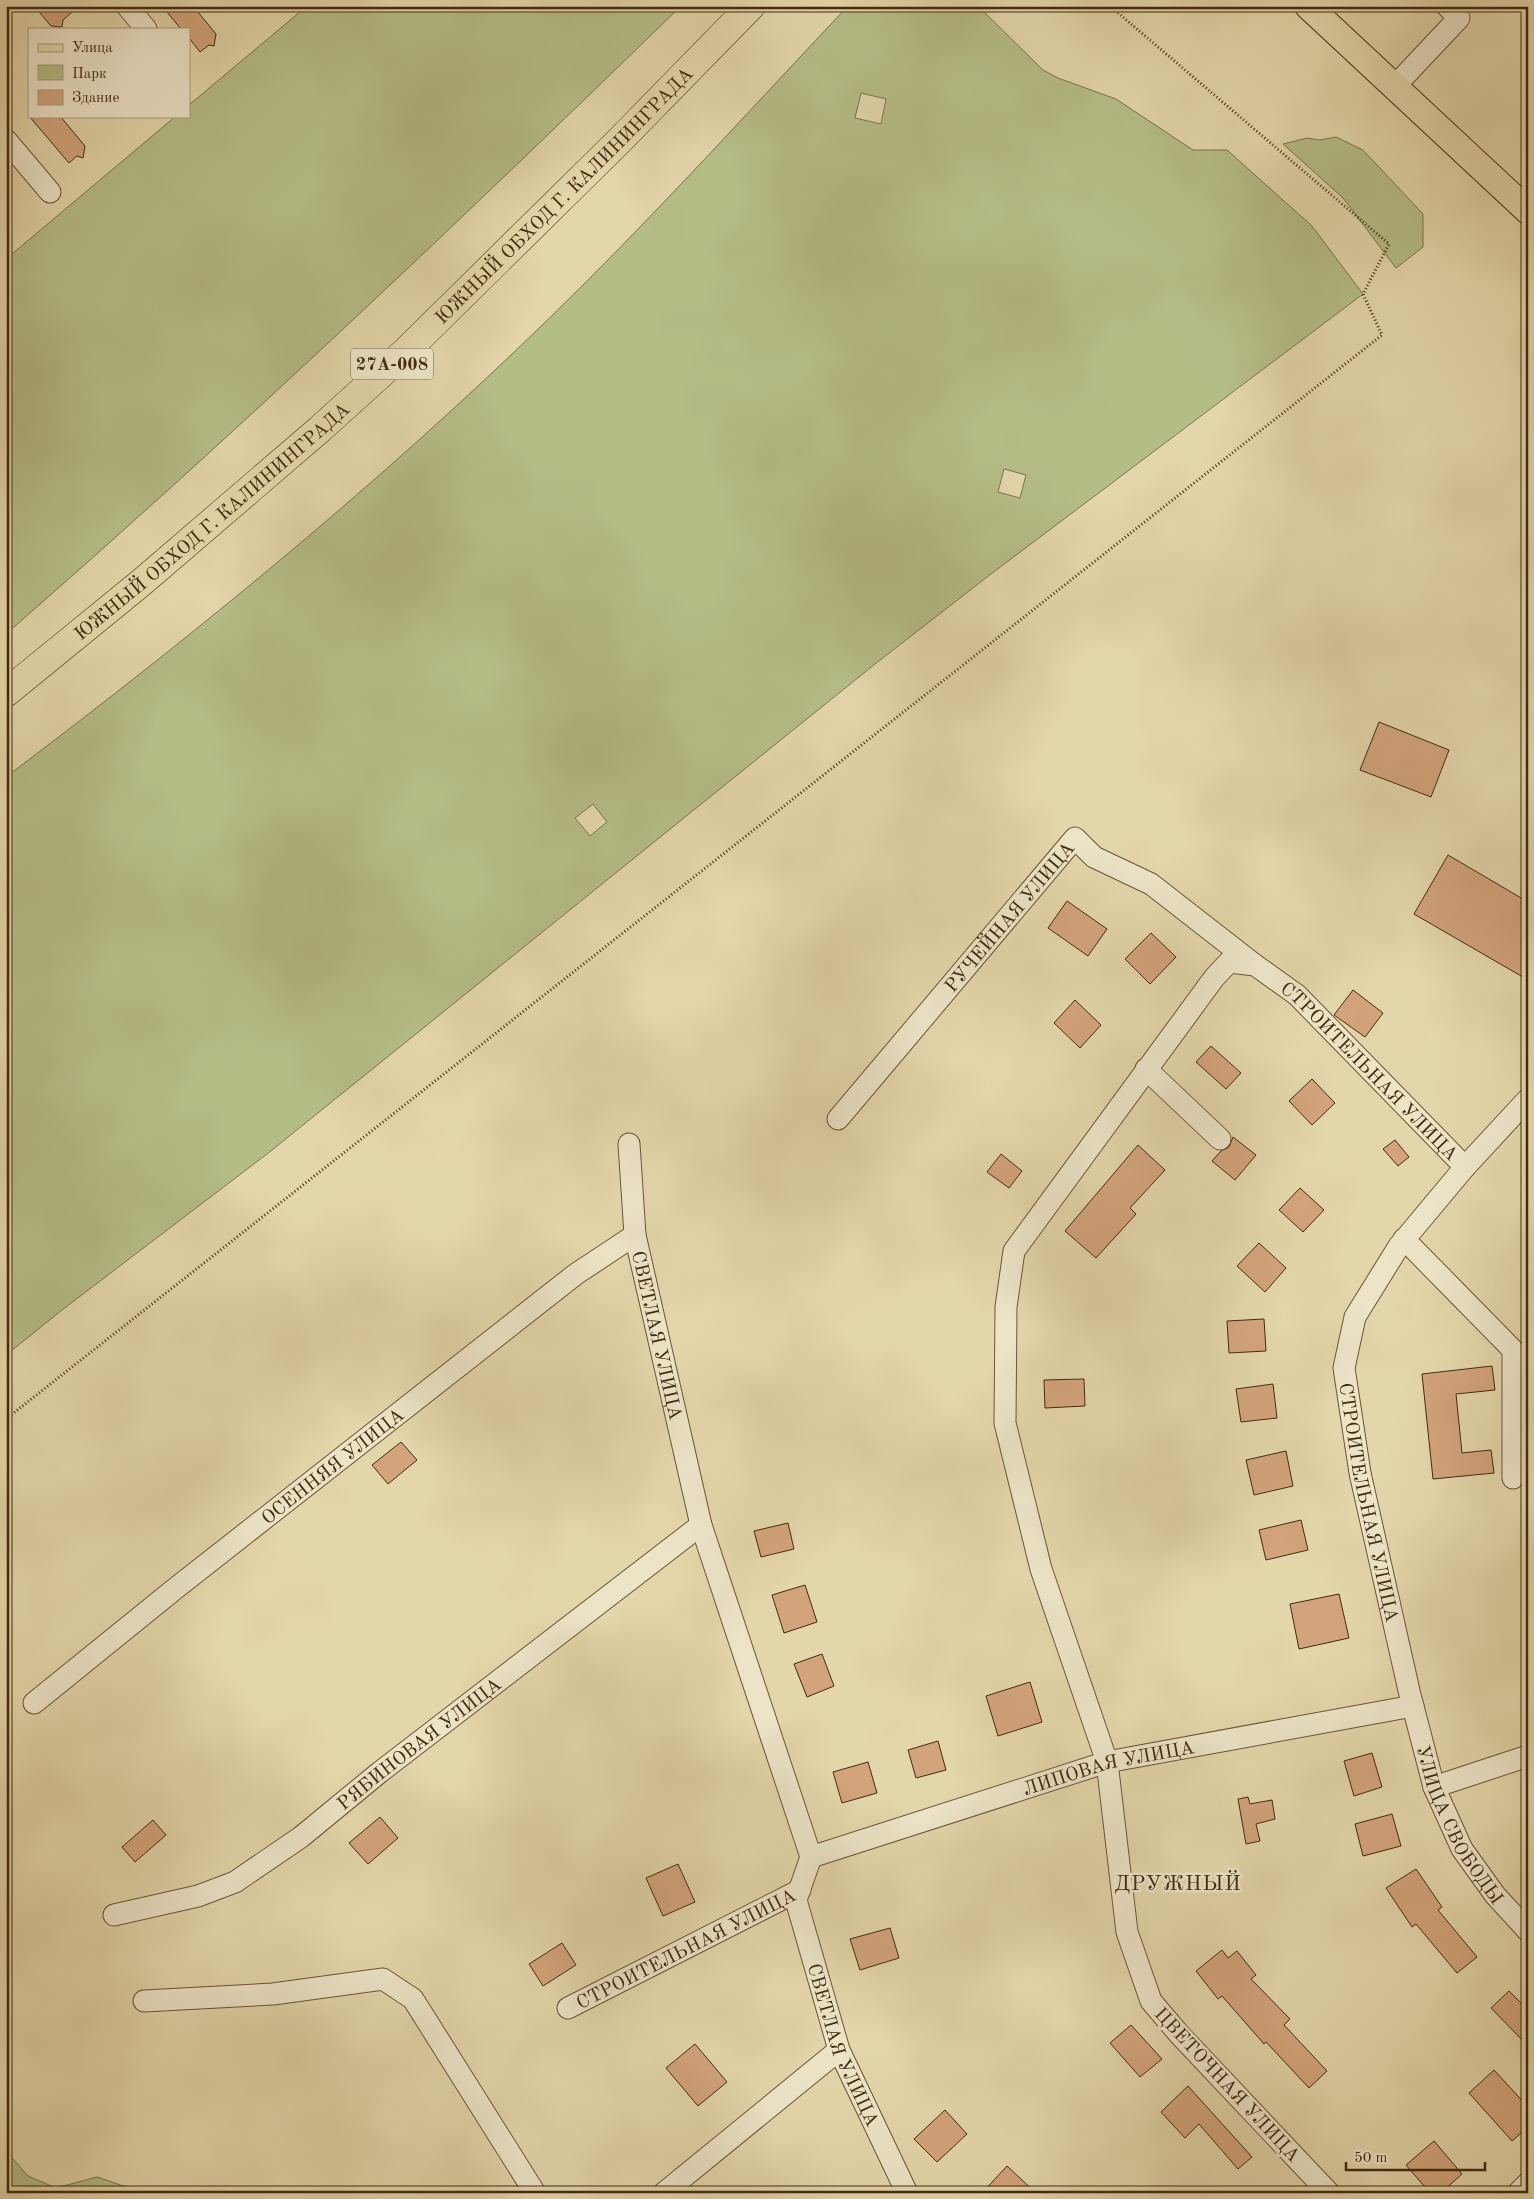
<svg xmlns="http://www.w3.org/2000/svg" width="1534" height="2199" font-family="'Old Standard TT',serif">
  <rect width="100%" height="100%" fill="#e3d6aa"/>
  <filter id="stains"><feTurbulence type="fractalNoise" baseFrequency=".004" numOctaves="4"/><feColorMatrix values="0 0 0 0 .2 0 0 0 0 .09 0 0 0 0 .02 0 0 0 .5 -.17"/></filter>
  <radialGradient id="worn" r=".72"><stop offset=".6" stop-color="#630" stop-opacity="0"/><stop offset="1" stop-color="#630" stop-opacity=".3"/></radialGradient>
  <g fill="#b5bd87" stroke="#7c744c" fill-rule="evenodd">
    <path d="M 307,6 L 681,6 C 461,220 238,432 6,634 L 6,259 L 176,116 L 189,116 L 189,105 Z"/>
    <path d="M 848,6 L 978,6 L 1043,70 L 1058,78 L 1116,99 L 1193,150 L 1227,150 L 1312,226 L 1363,294 L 987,577 L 875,664 L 267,1154 L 62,1310 L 6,1355 L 6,777 C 209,624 407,461 587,281 C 676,192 761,98 848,6 ZM 861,93 L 886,99 L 881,124 L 855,118 ZM 1004,469 L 1026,475 L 1020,498 L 998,492 ZM 593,804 L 607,822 L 590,836 L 575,818 Z"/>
    <path d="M 1336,137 L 1363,150 L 1423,214 L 1423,247 L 1396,268 L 1343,198 L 1283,144 L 1307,138 L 1320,140 Z"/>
    <path d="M 6,2151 L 28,2176 L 56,2188 L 97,2177 L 144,2193 L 6,2193 Z"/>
  </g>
  <g fill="#d3a47c" stroke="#432a10">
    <path d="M 34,6 L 79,6 L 63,20 L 62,27 L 51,26 Z"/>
    <path d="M 162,6 L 193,6 L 216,34 L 214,46 L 209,45 L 200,52 L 189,38 L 189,29 L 181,29 Z"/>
    <path d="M 29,116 L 60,116 L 85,146 L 83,158 L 77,156 L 69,163 Z"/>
    <path d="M 1379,722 L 1449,750 L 1431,797 L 1360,770 Z"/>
    <path d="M 1448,855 L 1528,902 L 1528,980 L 1414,914 Z"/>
    <path d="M 1067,901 L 1107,929 L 1088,956 L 1048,928 Z"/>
    <path d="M 1151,933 L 1176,957 L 1150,984 L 1125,959 Z"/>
    <path d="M 1353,990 L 1383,1013 L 1365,1037 L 1334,1015 Z"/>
    <path d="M 1075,1000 L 1101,1025 L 1080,1048 L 1054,1023 Z"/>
    <path d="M 1211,1046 L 1241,1073 L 1226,1089 L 1196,1062 Z"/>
    <path d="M 1312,1079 L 1335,1103 L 1312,1125 L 1289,1101 Z"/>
    <path d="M 1233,1137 L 1256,1155 L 1235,1180 L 1212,1161 L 1221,1151 L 1229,1147 Z"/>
    <path d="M 1395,1140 L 1409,1157 L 1398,1166 L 1383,1149 Z"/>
    <path d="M 1138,1145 L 1165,1170 L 1130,1208 L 1136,1214 L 1096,1258 L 1065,1231 Z"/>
    <path d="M 1001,1154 L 1022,1171 L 1009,1188 L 987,1172 Z"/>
    <path d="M 1300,1188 L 1324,1210 L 1303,1232 L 1279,1210 Z"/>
    <path d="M 1259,1243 L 1286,1268 L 1265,1292 L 1237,1266 Z"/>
    <path d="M 1264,1319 L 1266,1351 L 1229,1353 L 1227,1321 Z"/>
    <path d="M 1492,1366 L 1495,1390 L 1456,1394 L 1462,1453 L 1491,1450 L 1494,1473 L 1433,1479 L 1422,1374 Z"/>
    <path d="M 1084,1379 L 1085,1406 L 1045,1408 L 1044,1380 Z"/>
    <path d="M 1273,1384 L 1277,1418 L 1241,1422 L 1236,1389 Z"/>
    <path d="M 401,1442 L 417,1460 L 388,1484 L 372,1465 Z"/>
    <path d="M 1286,1451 L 1293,1486 L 1254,1495 L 1246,1460 Z"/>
    <path d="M 1301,1520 L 1308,1550 L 1266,1560 L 1259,1530 Z"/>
    <path d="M 788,1523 L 794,1549 L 761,1557 L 754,1531 Z"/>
    <path d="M 805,1585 L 817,1622 L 784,1633 L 772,1595 Z"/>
    <path d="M 1339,1594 L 1349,1638 L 1299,1649 L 1290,1604 Z"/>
    <path d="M 822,1654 L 834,1686 L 807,1697 L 794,1664 Z"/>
    <path d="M 1030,1682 L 1042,1722 L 998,1736 L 986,1696 Z"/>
    <path d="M 938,1741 L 946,1770 L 916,1778 L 908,1750 Z"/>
    <path d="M 1372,1753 L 1382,1787 L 1354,1796 L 1344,1761 Z"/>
    <path d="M 868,1762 L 877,1793 L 842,1803 L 833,1772 Z"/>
    <path d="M 1248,1797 L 1250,1804 L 1272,1800 L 1275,1819 L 1256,1824 L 1260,1841 L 1246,1844 L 1238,1799 Z"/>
    <path d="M 1392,1814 L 1401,1846 L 1363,1856 L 1355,1824 Z"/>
    <path d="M 380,1817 L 398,1838 L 368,1864 L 349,1843 Z"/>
    <path d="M 153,1820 L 166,1835 L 135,1862 L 122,1847 Z"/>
    <path d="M 678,1864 L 695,1902 L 663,1916 L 646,1878 Z"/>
    <path d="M 1416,1869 L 1442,1907 L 1438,1910 L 1477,1957 L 1457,1973 L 1416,1924 L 1412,1927 L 1386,1888 Z"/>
    <path d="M 890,1928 L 899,1958 L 860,1970 L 850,1939 Z"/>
    <path d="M 562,1943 L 576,1965 L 543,1986 L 529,1964 Z"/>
    <path d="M 1222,1950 L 1228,1958 L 1237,1951 L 1256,1975 L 1251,1979 L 1290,2019 L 1284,2025 L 1327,2071 L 1309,2088 L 1266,2042 L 1264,2044 L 1222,1996 L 1218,1999 L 1196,1971 Z"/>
    <path d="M 1509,1991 L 1528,2010 L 1528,2046 L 1491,2008 Z"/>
    <path d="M 1131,2025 L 1162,2059 L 1140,2077 L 1110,2043 Z"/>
    <path d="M 695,2044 L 727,2082 L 698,2106 L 666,2068 Z"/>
    <path d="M 1494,2070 L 1528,2107 L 1528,2127 L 1512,2141 L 1469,2093 Z"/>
    <path d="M 1188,2086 L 1252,2157 L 1238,2169 L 1199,2124 L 1185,2138 L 1161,2112 Z"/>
    <path d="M 945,2110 L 967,2134 L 937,2162 L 914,2139 Z"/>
    <path d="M 1434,2141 L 1462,2174 L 1441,2193 L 1430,2193 L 1406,2165 Z"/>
    <path d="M 1007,2166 L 1036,2193 L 982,2193 Z"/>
  </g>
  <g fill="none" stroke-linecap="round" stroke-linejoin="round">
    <defs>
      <g id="minor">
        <path d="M 127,6 L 146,29"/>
        <path d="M 1394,87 L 1459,18 L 1447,6"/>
        <path d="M 6,140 L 50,192"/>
        <path d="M 1146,1069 L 1220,1139"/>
        <path id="s1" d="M 1528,1099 L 1465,1167 L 1399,1246 L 1355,1317 L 1344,1368 L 1360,1473 L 1410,1695 L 1434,1787 L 1462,1849 L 1495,1895 L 1528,1931"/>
        <path id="s2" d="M 838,1119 L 1075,838 L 1094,857 L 1151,884 L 1255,965"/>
        <path id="s3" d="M 629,1144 L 635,1235 L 701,1525 L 811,1857"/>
        <path d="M 1404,1239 L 1513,1350 L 1513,1478"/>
        <path id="s4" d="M 34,1703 L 176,1588 L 576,1274 L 635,1235"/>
        <path d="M 1434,1787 L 1528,1756"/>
        <path id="s5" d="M 811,1857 L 1107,1762 L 1413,1706"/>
        <path id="s6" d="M 811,1857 L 796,1900 L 839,2050 L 907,2193"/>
        <path id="s7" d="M 114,1915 L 198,1896 L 235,1882 L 301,1837 L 380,1772 L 701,1525"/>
        <path d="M 144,2001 L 273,1994 L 383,1979 L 413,1999 L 535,2193"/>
        <path id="s8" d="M 568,2008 L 800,1890"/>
        <path d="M 664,2193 L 839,2050"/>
        <path id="s9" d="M 1329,2193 L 1179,2034 L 1151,2001 L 1127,1932 L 1107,1762 L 1041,1569 L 1005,1423 L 1006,1307 L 1014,1251 L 1214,978 L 1229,962 L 1255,965 L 1297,995 L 1465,1167"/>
        <path d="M 1518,2193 L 1528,2183"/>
      </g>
      <path id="major" d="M 1308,6 L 1528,211"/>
      <g id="highway">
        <path id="s10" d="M 6,693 L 142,582 L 320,429 L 404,353 L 619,141 L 751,6"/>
      </g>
    </defs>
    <use href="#minor" stroke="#6b5536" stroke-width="23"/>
    <use href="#major" stroke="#432a10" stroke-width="28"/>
    <use href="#highway" stroke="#432a10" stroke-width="29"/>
    <path stroke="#432a10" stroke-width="3" stroke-dasharray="1 2.5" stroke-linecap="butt" d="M 6,1419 L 1382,335 L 1363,294 L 1389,244 L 1110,6"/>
    <use href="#minor" stroke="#ede4c8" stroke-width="21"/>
    <use href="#major" stroke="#e3d6aa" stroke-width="26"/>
    <use href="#highway" stroke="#e3d6aa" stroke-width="28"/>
  </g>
  <g text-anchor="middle" stroke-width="5" stroke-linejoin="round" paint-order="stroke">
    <rect fill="#ede4c8" stroke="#766247" stroke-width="1" x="351" y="348.5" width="82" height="31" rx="4"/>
    <g font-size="18" font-weight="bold" fill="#432a10">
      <text x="392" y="370">27А-008</text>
    </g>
    <g font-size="19" fill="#432a10" stroke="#ede4c8">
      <text dy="7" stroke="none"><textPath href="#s10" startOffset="748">ЮЖНЫЙ ОБХОД Г. КАЛИНИНГРАДА</textPath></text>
      <text dy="7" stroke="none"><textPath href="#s10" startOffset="268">ЮЖНЫЙ ОБХОД Г. КАЛИНИНГРАДА</textPath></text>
      <text dy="7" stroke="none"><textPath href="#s2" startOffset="265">РУЧЕЙНАЯ УЛИЦА</textPath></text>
      <text dy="7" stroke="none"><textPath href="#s9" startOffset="1576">СТРОИТЕЛЬНАЯ УЛИЦА</textPath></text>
      <text dy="7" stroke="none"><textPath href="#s3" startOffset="194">СВЕТЛАЯ УЛИЦА</textPath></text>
      <text dy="7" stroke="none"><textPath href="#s4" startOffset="381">ОСЕННЯЯ УЛИЦА</textPath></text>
      <text dy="7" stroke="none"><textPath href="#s1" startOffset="468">СТРОИТЕЛЬНАЯ УЛИЦА</textPath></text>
      <text dy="7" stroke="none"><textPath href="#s7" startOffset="356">РЯБИНОВАЯ УЛИЦА</textPath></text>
      <text dy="7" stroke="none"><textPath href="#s5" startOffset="311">ЛИПОВАЯ УЛИЦА</textPath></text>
      <text dy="7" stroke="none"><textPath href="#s1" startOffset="805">УЛИЦА СВОБОДЫ</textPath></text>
      <text dy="7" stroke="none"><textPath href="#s8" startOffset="132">СТРОИТЕЛЬНАЯ УЛИЦА</textPath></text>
      <text dy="7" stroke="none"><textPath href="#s6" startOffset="198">СВЕТЛАЯ УЛИЦА</textPath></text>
      <text transform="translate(1228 2084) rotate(47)" y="7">ЦВЕТОЧНАЯ УЛИЦА</text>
    </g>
    <g font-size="21" letter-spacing="1" fill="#432a10" stroke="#ede4c8">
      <text x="1178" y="1890">ДРУЖНЫЙ</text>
    </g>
  </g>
  <rect width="1534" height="2199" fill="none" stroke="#e3d6aa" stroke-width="25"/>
  <rect x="8" y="8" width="1519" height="2184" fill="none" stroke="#432a10" stroke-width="2.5"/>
  <rect x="12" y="12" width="1509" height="2174" fill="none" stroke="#432a10"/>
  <rect x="28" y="28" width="162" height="90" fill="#ede4c8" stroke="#a99a7e"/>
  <rect x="38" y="44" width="25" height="8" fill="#e3d6aa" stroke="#a99a7e"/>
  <text x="72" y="52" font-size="15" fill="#432a10">Улица</text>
  <rect x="38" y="65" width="25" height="15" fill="#b5bd87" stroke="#a99a7e"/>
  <text x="72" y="78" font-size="15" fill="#432a10">Парк</text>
  <rect x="38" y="90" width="25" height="15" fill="#d3a47c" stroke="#a99a7e"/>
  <text x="72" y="102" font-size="15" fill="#432a10">Здание</text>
  <path d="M1346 2162v8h139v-8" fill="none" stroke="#432a10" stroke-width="2.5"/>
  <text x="1354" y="2162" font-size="15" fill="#432a10" stroke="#ede4c8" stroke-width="4" paint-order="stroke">50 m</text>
  <rect width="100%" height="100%" filter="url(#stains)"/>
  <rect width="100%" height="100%" fill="url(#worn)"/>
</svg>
